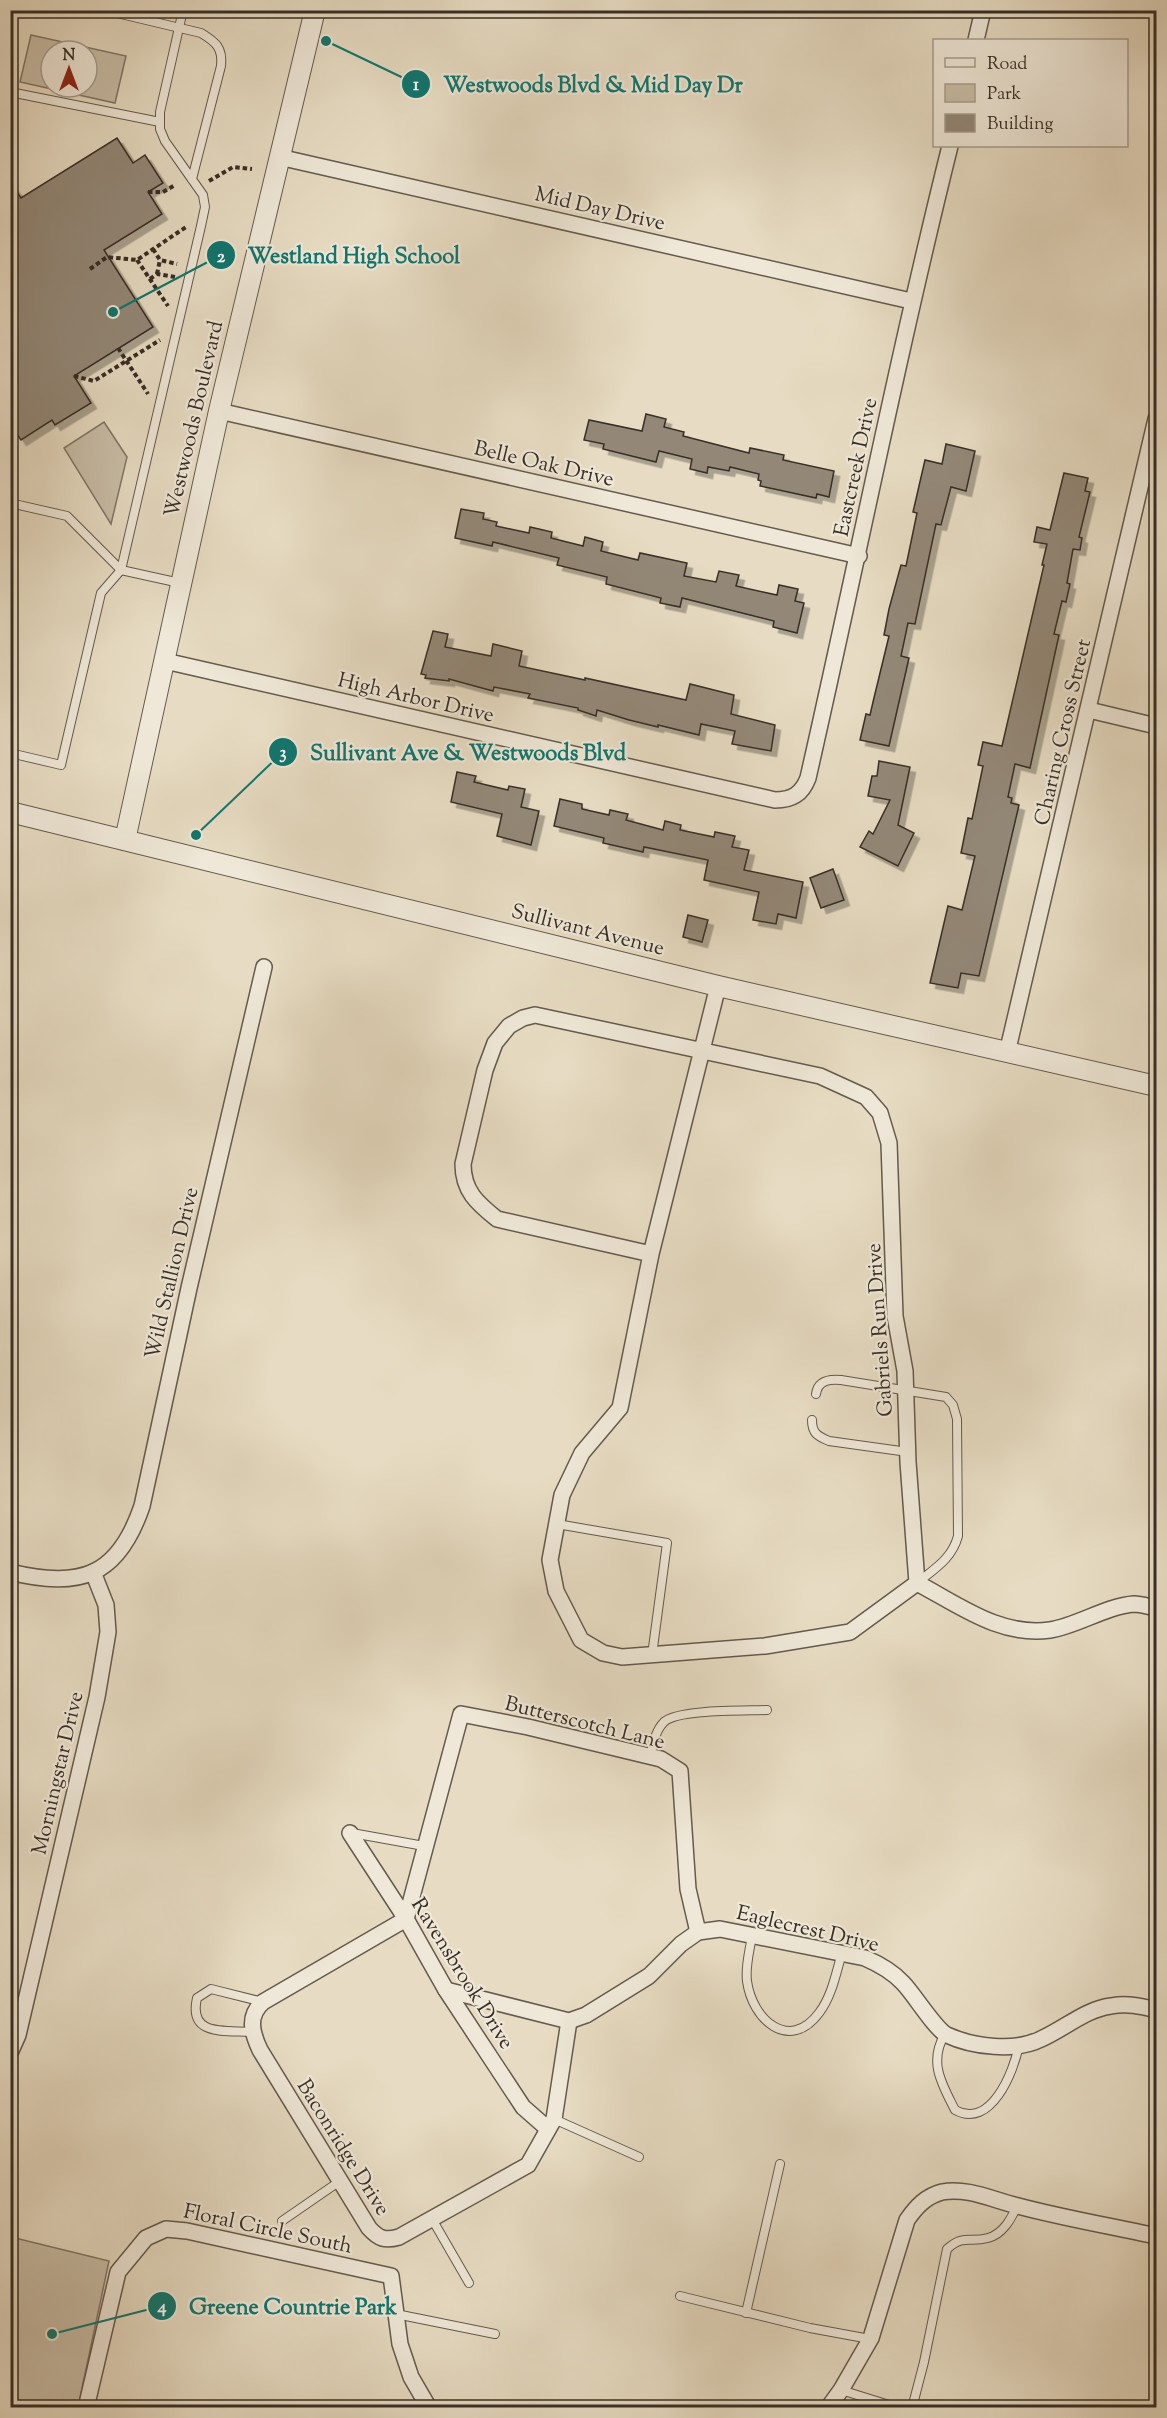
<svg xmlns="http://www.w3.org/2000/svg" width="1167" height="2418" font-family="'Sorts Mill Goudy',serif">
  <defs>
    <filter id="shadow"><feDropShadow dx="5.5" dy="5.5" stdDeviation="0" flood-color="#0004"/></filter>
  </defs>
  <rect width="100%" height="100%" fill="#e7dcc3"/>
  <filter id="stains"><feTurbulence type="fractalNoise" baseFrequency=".00333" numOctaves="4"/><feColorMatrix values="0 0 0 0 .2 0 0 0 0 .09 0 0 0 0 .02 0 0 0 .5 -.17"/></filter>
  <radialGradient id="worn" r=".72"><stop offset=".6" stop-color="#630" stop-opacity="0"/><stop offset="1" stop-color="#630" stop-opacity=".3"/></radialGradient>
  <g fill="#c9bea8" stroke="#807667" stroke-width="1.5" fill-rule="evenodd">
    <path d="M 31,35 L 126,56 L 115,103 L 20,82 ZM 51,51 L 87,51 L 87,87 L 51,87 Z"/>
    <path d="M 104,422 L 127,457 L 111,524 L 64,448 Z"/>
    <path d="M 11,2237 L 109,2261 L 78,2407 L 11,2407 Z"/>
  </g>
  <g fill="#938878" stroke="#382e26" stroke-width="1.5" filter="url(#shadow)">
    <path d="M 117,138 L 133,163 L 145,155 L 163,183 L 148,192 L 162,214 L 104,250 L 153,327 L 74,376 L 91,403 L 55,425 L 52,420 L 21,440 L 10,424 L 10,182 L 21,198 Z"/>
    <path d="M 646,414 L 666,419 L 664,427 L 684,432 L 683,436 L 749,453 L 750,448 L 784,455 L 783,460 L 834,471 L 829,497 L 817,494 L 816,498 L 760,486 L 761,481 L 758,480 L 759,474 L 730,467 L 729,471 L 708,467 L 707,473 L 690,469 L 692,459 L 659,451 L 656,462 L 603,449 L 604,444 L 584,440 L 589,420 L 642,431 Z"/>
    <path d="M 946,444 L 975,451 L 966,491 L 951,487 L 941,525 L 936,524 L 915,624 L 908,623 L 901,656 L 909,658 L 889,746 L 860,740 L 866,714 L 870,715 L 873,702 L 889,636 L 884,635 L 889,609 L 901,565 L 906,566 L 917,513 L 913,512 L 925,460 L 942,464 Z"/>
    <path d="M 1064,473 L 1088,478 L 1085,491 L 1090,492 L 1079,537 L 1082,538 L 1080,550 L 1073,549 L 1067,583 L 1070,584 L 1066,602 L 1062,601 L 1054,634 L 1059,635 L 1030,768 L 1015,764 L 1008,797 L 1012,798 L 1011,803 L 1019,805 L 979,976 L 961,973 L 958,988 L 930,983 L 948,906 L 962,910 L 975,856 L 961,853 L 968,818 L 972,819 L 983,766 L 978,765 L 983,742 L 1002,746 L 1044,565 L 1042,565 L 1047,544 L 1034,542 L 1037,527 L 1050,530 Z"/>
    <path d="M 461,509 L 484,513 L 483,519 L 497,522 L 496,526 L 529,533 L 530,527 L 552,532 L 551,538 L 583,546 L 585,537 L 603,542 L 601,551 L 638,560 L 640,553 L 687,563 L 684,576 L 716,582 L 719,571 L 739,575 L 736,586 L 777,595 L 779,585 L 798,589 L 795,601 L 804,603 L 797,633 L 773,627 L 774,621 L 682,598 L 680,607 L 660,603 L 661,598 L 606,584 L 607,577 L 557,565 L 559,558 L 493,542 L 492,546 L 455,538 Z"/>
    <path d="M 433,631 L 448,634 L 445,647 L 491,656 L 493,644 L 522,651 L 519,666 L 585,680 L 585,678 L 686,700 L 690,684 L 734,695 L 731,714 L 775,725 L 771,751 L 732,744 L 735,731 L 701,724 L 699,735 L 658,725 L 658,727 L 629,720 L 597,710 L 596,716 L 578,710 L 578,708 L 528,698 L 530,694 L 494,687 L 493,691 L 449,679 L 449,681 L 425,678 L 426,675 L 421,674 Z"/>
    <path d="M 879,761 L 910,767 L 898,825 L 914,833 L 898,866 L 860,847 L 869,831 L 873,834 L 890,800 L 868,796 L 872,776 L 877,776 Z"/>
    <path d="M 457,772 L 476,776 L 474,782 L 508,790 L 509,786 L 525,789 L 521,807 L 539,811 L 531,845 L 497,836 L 502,814 L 451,802 Z"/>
    <path d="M 560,799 L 582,804 L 582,809 L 609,815 L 610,810 L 628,814 L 626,820 L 663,830 L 665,821 L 681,825 L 680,830 L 714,837 L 715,832 L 735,836 L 732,847 L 749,850 L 744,870 L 803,882 L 796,918 L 778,914 L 776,924 L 753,920 L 759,892 L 704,880 L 708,860 L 644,847 L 643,852 L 603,843 L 604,838 L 554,826 Z"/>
    <path d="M 833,869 L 844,900 L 821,908 L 810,878 Z"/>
    <path d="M 688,915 L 708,920 L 702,942 L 683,937 Z"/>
  </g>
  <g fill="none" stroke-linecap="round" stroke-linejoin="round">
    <defs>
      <g id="service">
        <path d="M 104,10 L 201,33 C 216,42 223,48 221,66 L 192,179"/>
        <path d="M 10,92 L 160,122"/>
        <path d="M 10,503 L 67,516 L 121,570 L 180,583"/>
        <path d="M 10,753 L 61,765 L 101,593 L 121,570 L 201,226 L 205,207 L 203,195 L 165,141 L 160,129 L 160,112 L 183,10"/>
        <path d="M 816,1394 C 818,1380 830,1379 841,1380 L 946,1397 L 953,1405 L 957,1419 L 958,1536 C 952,1559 934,1569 917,1583"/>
        <path d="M 812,1420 C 812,1433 817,1436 829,1441 L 908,1452"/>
        <path d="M 557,1524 L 667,1543 L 652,1655"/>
        <path d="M 650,1757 C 653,1745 655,1731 664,1722 C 678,1709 746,1711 767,1710"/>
        <path d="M 352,1833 L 424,1846"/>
        <path d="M 752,1935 C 750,1950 745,1966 747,1981 C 752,2019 789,2053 819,2013 C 832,1996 836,1973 842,1953"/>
        <path d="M 252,2032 C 225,2030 188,2037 197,1998 L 211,1989 L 263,2002"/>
        <path d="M 945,2034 C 928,2062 942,2084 955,2110 C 991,2130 1014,2071 1019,2045"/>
        <path d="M 554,2119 L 639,2157"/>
        <path d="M 432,2219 L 469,2283"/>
        <path d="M 282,2221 L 340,2181"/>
        <path d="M 680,2296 L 810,2328 L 870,2339"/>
        <path d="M 746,2313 L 780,2164"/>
        <path d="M 396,2314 L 495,2334"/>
        <path d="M 841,2390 L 899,2408"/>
        <path d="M 912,2408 L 924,2362 L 947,2249 C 964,2234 969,2243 988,2238 C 1003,2234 1011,2219 1017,2206"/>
      </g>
      <g id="minor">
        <path d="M 976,40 L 983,10"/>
        <path d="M 279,157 L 911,301"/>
        <path d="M 219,411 L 859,556"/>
        <path d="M 165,661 L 775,800 C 792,800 802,794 808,778 C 856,567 898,355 950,146"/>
        <path d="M 1089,710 L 1156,726"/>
        <path d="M 1007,1053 L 1156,419"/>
        <path d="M 651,1254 L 497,1219 C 477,1203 463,1191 463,1164 L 485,1070 L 495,1043 L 509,1026 L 523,1018 L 535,1015 L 820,1076 L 866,1097 L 880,1113 L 889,1143 L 895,1316 L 905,1371 L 908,1462 L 917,1583 L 850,1632 L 765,1646 L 622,1657 L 603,1653 L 581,1640 L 556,1591 L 550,1560 L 562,1495 L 582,1453 L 620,1408 L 651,1254 L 718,986"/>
        <path d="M 10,1572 C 80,1589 118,1577 142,1506 L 189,1288 L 264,967"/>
        <path d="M 917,1583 C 959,1605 1000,1637 1050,1630 C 1077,1626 1106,1606 1134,1604 C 1141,1604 1150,1607 1156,1608"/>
        <path d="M 350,1833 L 406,1919 L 446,1990 L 523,2107 L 548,2129"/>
        <path d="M 406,1919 L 263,2002 C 247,2016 252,2033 260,2050 L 369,2228 C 379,2239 385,2241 399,2237 L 528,2165 L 554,2119 L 569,2021"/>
        <path d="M 406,1919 L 461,1714 L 528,1727 L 661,1759 L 680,1771 L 688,1889 L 698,1932"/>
        <path d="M 446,1990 L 569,2021 L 586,2015 L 649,1976 L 681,1944 L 698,1932 L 720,1929 L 865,1958 C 879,1964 892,1971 903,1983 C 914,1994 935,2029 947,2035 C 973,2047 1015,2052 1041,2039 C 1064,2029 1086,2009 1111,2006 C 1127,2003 1141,2006 1156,2010"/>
        <path d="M 10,2053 L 18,2035 L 97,1697 L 108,1632 L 106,1605 L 93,1572"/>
        <path d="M 86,2408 L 118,2272 L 146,2238 L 166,2229 L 187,2231 L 391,2276 L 400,2344 L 411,2377 L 429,2408"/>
        <path d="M 828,2408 L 841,2390 L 871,2338 L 907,2220 C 916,2207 926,2196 942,2192 C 967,2187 993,2200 1018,2206 C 1063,2218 1110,2226 1156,2236"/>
      </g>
      <g id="tertiary">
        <path d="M 10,812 L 718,986 L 1156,1086"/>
        <path d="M 125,840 L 219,411 L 315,10"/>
      </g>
    </defs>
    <use href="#service" stroke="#645a4d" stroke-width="10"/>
    <use href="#minor" stroke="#645a4d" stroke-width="18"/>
    <use href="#tertiary" stroke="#645a4d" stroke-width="22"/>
    <g stroke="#382e26" stroke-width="4" stroke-dasharray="4.5 3" stroke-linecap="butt">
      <path d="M 209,181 L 233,167 L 252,169"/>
      <path d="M 148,192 L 163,192 L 175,185"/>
      <path d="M 153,249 L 160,260 L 177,264"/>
      <path d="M 137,260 L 168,306"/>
      <path d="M 90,269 L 107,257 L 137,260 L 186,227"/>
      <path d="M 157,274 L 160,260"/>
      <path d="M 150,279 L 157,274 L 175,277"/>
      <path d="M 118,348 L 148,394"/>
      <path d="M 74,376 L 94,381 L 160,340"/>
    </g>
    <use href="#service" stroke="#efe8d8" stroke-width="8"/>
    <use href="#minor" stroke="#efe8d8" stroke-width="15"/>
    <use href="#tertiary" stroke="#efe8d8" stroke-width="20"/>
  </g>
  <g text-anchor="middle" stroke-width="4.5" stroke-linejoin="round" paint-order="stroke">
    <g font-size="21" fill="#382e26" stroke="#efe8d8">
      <text transform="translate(600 208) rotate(13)" y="7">Mid Day Drive</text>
      <text transform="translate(193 419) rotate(-77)" y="7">Westwoods Boulevard</text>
      <text transform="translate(544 463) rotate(13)" y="7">Belle Oak Drive</text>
      <text transform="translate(855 467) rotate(-78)" y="7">Eastcreek Drive</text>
      <text transform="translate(416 697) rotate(13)" y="7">High Arbor Drive</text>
      <text transform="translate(1062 732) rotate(-77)" y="7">Charing Cross Street</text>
      <text transform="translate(588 929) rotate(14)" y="7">Sullivant Avenue</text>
      <text transform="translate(171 1273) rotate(-77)" y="7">Wild Stallion Drive</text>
      <text transform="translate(879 1330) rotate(-94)" y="7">Gabriels Run Drive</text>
      <text transform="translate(585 1722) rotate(14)" y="7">Butterscotch Lane</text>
      <text transform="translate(57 1773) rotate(-77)" y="7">Morningstar Drive</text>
      <text transform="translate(808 1928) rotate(13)" y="7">Eaglecrest Drive</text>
      <text transform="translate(463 1973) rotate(58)" y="7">Ravensbrook Drive</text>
      <text transform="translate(344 2147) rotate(58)" y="7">Baconridge Drive</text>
      <text transform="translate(268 2228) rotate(12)" y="7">Floral Circle South</text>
    </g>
  </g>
  <path fill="none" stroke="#0f766e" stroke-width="2" d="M326 41L416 84M113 312L221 255M196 835L283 752M52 2334L162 2306"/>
  <g fill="#0f766e" stroke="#efe8d8" stroke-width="2">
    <circle cx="326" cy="41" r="6"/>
    <circle cx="113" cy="312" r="6"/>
    <circle cx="196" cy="835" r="6"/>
    <circle cx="52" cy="2334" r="6"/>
    <circle cx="416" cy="84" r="15"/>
    <circle cx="221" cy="255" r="15"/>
    <circle cx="283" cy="752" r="15"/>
    <circle cx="162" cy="2306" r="15"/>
  </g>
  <g font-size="18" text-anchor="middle" font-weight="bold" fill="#fff">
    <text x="416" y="90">1</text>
    <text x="221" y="262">2</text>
    <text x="283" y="758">3</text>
    <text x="162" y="2312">4</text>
  </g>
  <g font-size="22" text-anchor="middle" font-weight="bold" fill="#0f766e" stroke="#efe8d8" stroke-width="4.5" stroke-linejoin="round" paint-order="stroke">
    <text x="593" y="92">Westwoods Blvd &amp; Mid Day Dr</text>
    <text x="354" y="263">Westland High School</text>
    <text x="468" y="760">Sullivant Ave &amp; Westwoods Blvd</text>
    <text x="293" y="2314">Greene Countrie Park</text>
  </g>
  <rect width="1167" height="2418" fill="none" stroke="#e7dcc3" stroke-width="36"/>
  <rect x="12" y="12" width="1143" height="2394" fill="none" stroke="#382e26" stroke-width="3"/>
  <rect x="18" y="18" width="1131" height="2382" fill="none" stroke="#382e26" stroke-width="1.5"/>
  <rect x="933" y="39" width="195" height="108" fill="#efe8d8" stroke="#a69e91" stroke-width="1.5"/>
  <rect x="945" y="58" width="30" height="9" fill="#efe8d8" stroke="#a69e91" stroke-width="1.5"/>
  <text x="987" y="69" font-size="18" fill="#382e26">Road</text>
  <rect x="945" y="84" width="30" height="18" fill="#c9bea8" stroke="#a69e91" stroke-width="1.5"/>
  <text x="987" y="99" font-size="18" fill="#382e26">Park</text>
  <rect x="945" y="114" width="30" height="18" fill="#938878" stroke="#a69e91" stroke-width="1.5"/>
  <text x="987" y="129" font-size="18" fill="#382e26">Building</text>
  <g transform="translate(69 69)"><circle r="28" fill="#efe8d8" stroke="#a69e91" stroke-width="1.5"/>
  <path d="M0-4.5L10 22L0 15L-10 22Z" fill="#8f2418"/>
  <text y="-9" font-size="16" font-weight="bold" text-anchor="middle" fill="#382e26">N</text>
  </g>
  <rect width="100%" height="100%" filter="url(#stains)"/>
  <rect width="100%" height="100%" fill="url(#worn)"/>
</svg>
